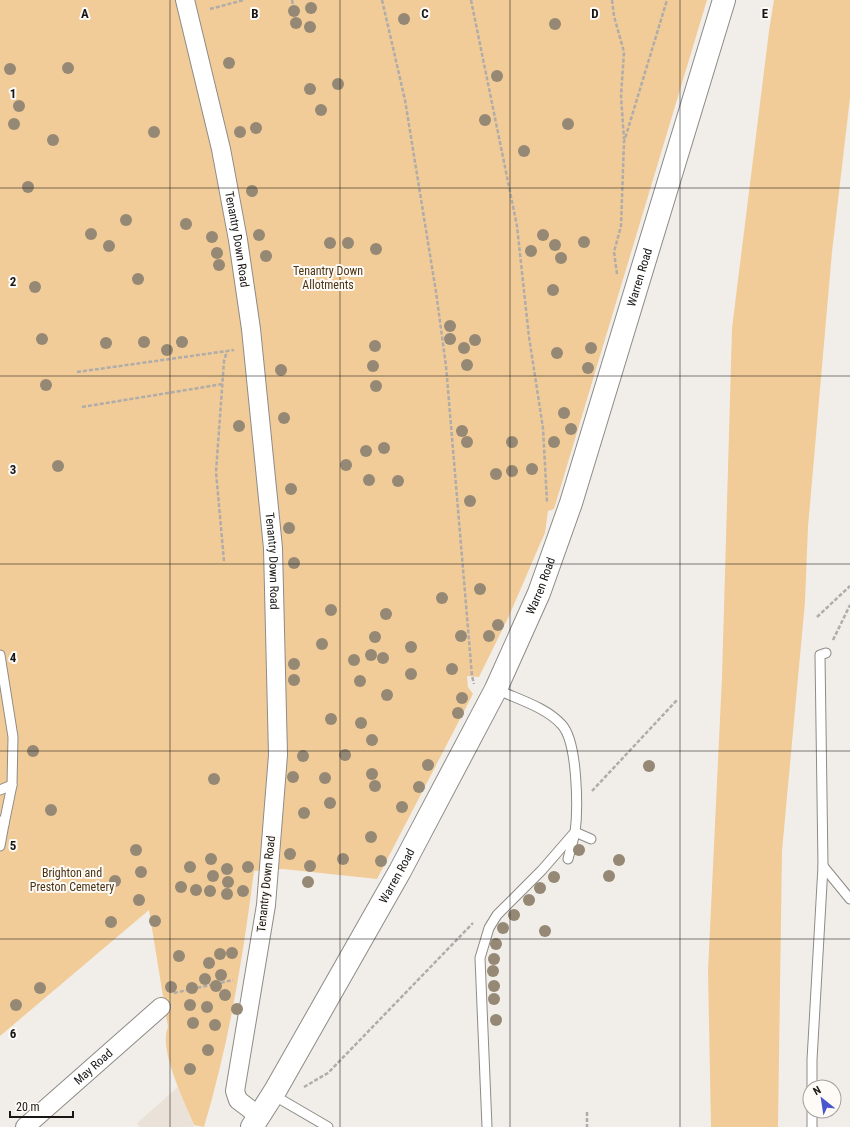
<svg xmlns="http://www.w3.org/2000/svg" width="850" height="1127" font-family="'Roboto Condensed',sans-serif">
  <rect width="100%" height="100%" fill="#f1eeea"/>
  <path fill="#eae2d8" d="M 178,1087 L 194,1127 L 140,1127 L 137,1123 Z"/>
  <g fill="#f2cc98">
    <path d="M 0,0 L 707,0 L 554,509 L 548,511 L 545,533 L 540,544 L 509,616 L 479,677 L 467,676 L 468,687 L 473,694 L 377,879 L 283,869 L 254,871 C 243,958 229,1043 204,1127 L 194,1125 C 185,1103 158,1049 168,1027 L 149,910 L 0,1036 Z"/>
    <path d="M 774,0 L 850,0 L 850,98 L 832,252 L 808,527 L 805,602 L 782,851 L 778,1127 L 711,1127 L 708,971 L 722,677 L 732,328 L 769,31 Z"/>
  </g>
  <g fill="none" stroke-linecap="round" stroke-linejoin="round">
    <defs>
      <g id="lane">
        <path d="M 0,655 L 13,737 L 12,785 L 4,824"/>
        <path d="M 496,689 C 517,699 546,707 562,725 C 578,743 578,810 575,833 C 573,841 570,851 568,859"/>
        <path d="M 0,790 L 12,785"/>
        <path d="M 0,821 L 4,824 L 0,846"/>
        <path d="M 575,832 L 591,839"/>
        <path d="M 823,866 L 850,899"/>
        <path d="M 812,1087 L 812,1060 L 823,866 L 820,655 L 826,653"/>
        <path d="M 275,1091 L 280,1099 L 328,1127"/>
        <path d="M 812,1111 L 812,1127"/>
        <path d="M 487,1127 L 480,958 L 489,928 L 497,915 L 542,870 L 575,832"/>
      </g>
      <g id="street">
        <path id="s1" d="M 185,0 L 221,149 L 238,240 L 251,329 L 273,548 L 278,755 L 266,905 L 235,1091 L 238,1100 L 259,1116"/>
        <path id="s2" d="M 25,1127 L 161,1007"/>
      </g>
      <g id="secondary">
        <path id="s3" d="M 252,1127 L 275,1091 L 400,871 L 496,689 L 539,593 L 571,503 L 724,0"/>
      </g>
    </defs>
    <use href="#lane" stroke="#8e8b87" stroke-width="11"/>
    <use href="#street" stroke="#8e8b87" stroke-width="20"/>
    <use href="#secondary" stroke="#8e8b87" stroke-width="24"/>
    <g stroke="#afaca9" stroke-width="2.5" stroke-dasharray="4 2" stroke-linecap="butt">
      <path d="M 292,0 L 293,5"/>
      <path d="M 382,0 L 405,100 L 436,292 L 446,366 L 472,676 L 474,684"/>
      <path d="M 471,0 L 517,226 L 529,337 L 543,428 L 547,502"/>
      <path d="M 612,0 L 614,16 L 624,52 L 621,96 L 624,139"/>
      <path d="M 210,9 L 244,0"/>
      <path d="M 617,274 L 614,252 L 621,226 L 624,142 L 667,0"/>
      <path d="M 77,372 L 234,350"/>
      <path d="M 82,407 L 223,384"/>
      <path d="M 224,561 L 216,472 L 224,361 L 227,351"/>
      <path d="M 817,617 L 850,586"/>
      <path d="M 833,640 L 850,605"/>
      <path d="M 592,791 L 677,700"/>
      <path d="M 174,993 L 233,980"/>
      <path d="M 304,1087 L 328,1073 L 473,923"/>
      <path d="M 587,1112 L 587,1127"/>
    </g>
    <use href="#lane" stroke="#fff" stroke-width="9"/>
    <use href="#street" stroke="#fff" stroke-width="18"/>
    <use href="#secondary" stroke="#fff" stroke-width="22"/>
  </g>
  <g fill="#958874">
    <circle cx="311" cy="8" r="6"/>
    <circle cx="294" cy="11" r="6"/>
    <circle cx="404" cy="19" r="6"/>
    <circle cx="296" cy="23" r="6"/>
    <circle cx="555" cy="24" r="6"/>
    <circle cx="310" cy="27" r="6"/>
    <circle cx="229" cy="63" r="6"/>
    <circle cx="68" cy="68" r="6"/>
    <circle cx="10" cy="69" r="6"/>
    <circle cx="497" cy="76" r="6"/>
    <circle cx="338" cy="84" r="6"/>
    <circle cx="310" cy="89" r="6"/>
    <circle cx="19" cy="106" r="6"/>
    <circle cx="321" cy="110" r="6"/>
    <circle cx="485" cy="120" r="6"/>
    <circle cx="14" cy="124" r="6"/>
    <circle cx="568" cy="124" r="6"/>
    <circle cx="256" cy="128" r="6"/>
    <circle cx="154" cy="132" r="6"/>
    <circle cx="240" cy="132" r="6"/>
    <circle cx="53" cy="140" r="6"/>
    <circle cx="524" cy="151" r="6"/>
    <circle cx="28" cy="187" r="6"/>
    <circle cx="252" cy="191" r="6"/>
    <circle cx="126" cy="220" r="6"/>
    <circle cx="186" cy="224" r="6"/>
    <circle cx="91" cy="234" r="6"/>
    <circle cx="259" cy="235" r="6"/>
    <circle cx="543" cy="235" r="6"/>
    <circle cx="212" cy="237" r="6"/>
    <circle cx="584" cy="242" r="6"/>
    <circle cx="330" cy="243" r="6"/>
    <circle cx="348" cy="243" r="6"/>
    <circle cx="555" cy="245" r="6"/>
    <circle cx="109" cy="246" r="6"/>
    <circle cx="376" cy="249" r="6"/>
    <circle cx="531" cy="251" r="6"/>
    <circle cx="217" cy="253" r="6"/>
    <circle cx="266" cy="256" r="6"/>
    <circle cx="561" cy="258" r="6"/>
    <circle cx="219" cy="265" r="6"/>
    <circle cx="138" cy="279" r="6"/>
    <circle cx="35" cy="287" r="6"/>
    <circle cx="553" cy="290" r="6"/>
    <circle cx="450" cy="326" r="6"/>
    <circle cx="42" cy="339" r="6"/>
    <circle cx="450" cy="339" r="6"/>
    <circle cx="475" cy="340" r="6"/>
    <circle cx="144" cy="342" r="6"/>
    <circle cx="182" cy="342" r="6"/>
    <circle cx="106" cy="343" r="6"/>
    <circle cx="375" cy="346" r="6"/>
    <circle cx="464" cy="348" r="6"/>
    <circle cx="591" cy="348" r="6"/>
    <circle cx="167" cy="350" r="6"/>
    <circle cx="557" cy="353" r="6"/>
    <circle cx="467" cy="365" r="6"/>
    <circle cx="373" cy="366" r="6"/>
    <circle cx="588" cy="368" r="6"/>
    <circle cx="281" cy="370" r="6"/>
    <circle cx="46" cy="385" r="6"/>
    <circle cx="376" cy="386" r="6"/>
    <circle cx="564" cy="413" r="6"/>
    <circle cx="284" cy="418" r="6"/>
    <circle cx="239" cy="426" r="6"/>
    <circle cx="571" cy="429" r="6"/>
    <circle cx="462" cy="431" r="6"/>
    <circle cx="467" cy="442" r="6"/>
    <circle cx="512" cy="442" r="6"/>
    <circle cx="554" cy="442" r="6"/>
    <circle cx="384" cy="448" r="6"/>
    <circle cx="366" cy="451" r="6"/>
    <circle cx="346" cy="465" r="6"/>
    <circle cx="58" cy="466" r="6"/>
    <circle cx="532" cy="469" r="6"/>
    <circle cx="512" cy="471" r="6"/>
    <circle cx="496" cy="474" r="6"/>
    <circle cx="369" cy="480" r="6"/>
    <circle cx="398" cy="481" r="6"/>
    <circle cx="291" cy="489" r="6"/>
    <circle cx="470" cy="501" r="6"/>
    <circle cx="289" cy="528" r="6"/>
    <circle cx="294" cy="563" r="6"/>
    <circle cx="480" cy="589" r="6"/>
    <circle cx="442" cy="598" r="6"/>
    <circle cx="331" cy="610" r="6"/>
    <circle cx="386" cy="614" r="6"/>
    <circle cx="498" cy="625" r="6"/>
    <circle cx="461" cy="636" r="6"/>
    <circle cx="489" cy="636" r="6"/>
    <circle cx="375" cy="637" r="6"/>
    <circle cx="322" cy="644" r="6"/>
    <circle cx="411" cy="647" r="6"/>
    <circle cx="371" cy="655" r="6"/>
    <circle cx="383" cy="658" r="6"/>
    <circle cx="354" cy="660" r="6"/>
    <circle cx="294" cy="664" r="6"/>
    <circle cx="452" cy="669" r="6"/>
    <circle cx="411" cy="674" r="6"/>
    <circle cx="294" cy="680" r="6"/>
    <circle cx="360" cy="681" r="6"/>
    <circle cx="387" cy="695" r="6"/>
    <circle cx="462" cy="698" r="6"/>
    <circle cx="458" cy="713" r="6"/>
    <circle cx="331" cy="719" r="6"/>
    <circle cx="361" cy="723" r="6"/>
    <circle cx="372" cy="740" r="6"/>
    <circle cx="33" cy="751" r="6"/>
    <circle cx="345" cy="755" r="6"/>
    <circle cx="303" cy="756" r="6"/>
    <circle cx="428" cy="765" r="6"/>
    <circle cx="649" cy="766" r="6"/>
    <circle cx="372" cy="774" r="6"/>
    <circle cx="293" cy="777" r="6"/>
    <circle cx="325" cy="778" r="6"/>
    <circle cx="214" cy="779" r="6"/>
    <circle cx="375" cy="786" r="6"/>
    <circle cx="419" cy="787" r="6"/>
    <circle cx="330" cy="803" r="6"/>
    <circle cx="402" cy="807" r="6"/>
    <circle cx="51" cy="810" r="6"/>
    <circle cx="304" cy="813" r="6"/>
    <circle cx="371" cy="837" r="6"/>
    <circle cx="136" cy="850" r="6"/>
    <circle cx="579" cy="850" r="6"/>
    <circle cx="290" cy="854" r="6"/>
    <circle cx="211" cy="859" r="6"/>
    <circle cx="343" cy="859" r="6"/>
    <circle cx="619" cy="860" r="6"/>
    <circle cx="381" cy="861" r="6"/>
    <circle cx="310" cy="866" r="6"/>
    <circle cx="190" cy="867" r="6"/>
    <circle cx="248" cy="867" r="6"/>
    <circle cx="227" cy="869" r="6"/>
    <circle cx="141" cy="872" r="6"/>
    <circle cx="213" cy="876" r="6"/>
    <circle cx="609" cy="876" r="6"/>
    <circle cx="554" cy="877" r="6"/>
    <circle cx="115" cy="881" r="6"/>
    <circle cx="228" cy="882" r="6"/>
    <circle cx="308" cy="882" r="6"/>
    <circle cx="181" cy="887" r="6"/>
    <circle cx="540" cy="888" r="6"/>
    <circle cx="196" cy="890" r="6"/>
    <circle cx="210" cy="891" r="6"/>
    <circle cx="243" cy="891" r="6"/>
    <circle cx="227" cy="894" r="6"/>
    <circle cx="139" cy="900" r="6"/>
    <circle cx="529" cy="900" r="6"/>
    <circle cx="514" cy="915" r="6"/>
    <circle cx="155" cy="921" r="6"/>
    <circle cx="111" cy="922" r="6"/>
    <circle cx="503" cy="928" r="6"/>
    <circle cx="545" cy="931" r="6"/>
    <circle cx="496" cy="944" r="6"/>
    <circle cx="232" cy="953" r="6"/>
    <circle cx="220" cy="954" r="6"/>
    <circle cx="179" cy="956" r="6"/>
    <circle cx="494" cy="959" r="6"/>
    <circle cx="209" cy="963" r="6"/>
    <circle cx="493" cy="971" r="6"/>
    <circle cx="221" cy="975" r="6"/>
    <circle cx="205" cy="979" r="6"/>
    <circle cx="216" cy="986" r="6"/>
    <circle cx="494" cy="986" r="6"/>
    <circle cx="171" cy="987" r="6"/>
    <circle cx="40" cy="988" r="6"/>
    <circle cx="192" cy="988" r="6"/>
    <circle cx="225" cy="995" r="6"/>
    <circle cx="494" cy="999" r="6"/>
    <circle cx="16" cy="1005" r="6"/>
    <circle cx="190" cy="1005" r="6"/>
    <circle cx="207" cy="1007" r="6"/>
    <circle cx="237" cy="1009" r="6"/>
    <circle cx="496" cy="1020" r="6"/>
    <circle cx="193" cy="1023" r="6"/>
    <circle cx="215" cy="1025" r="6"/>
    <circle cx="208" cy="1050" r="6"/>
    <circle cx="190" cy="1069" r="6"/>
  </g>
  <path fill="none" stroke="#181715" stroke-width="1" stroke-opacity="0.55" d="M 170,0 L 170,1127M 340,0 L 340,1127M 510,0 L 510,1127M 680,0 L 680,1127M 0,188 L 850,188M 0,376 L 850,376M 0,564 L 850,564M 0,751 L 850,751M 0,939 L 850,939"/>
  <g text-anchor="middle" stroke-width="4" stroke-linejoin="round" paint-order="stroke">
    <g font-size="12" fill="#181715" stroke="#fefbf7">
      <text dy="4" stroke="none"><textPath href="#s1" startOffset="245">Tenantry Down Road</textPath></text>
      <text dy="4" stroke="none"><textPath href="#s3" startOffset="938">Warren Road</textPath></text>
      <text dy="4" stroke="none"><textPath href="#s1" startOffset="569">Tenantry Down Road</textPath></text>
      <text dy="4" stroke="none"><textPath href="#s3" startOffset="614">Warren Road</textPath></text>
      <text dy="4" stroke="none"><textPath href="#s3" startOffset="290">Warren Road</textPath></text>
      <text transform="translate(266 884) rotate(-84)" y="4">Tenantry Down Road</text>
      <text dy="4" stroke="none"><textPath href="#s2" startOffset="91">May Road</textPath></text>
    </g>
    <g font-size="12" fill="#4a3414" stroke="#fefbf7">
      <text x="328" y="275">Tenantry Down<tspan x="328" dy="14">Allotments</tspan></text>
      <text x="72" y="877">Brighton and<tspan x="72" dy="14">Preston Cemetery</tspan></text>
    </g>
  </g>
  <g font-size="13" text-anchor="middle" font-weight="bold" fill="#181715" stroke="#fefbf7" stroke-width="4" stroke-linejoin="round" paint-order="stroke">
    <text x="85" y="18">A</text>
    <text x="255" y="18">B</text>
    <text x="425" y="18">C</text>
    <text x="595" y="18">D</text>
    <text x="765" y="18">E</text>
    <text x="13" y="98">1</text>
    <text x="13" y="286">2</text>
    <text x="13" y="474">3</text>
    <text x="13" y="662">4</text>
    <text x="13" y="850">5</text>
    <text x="13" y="1038">6</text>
  </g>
  <g transform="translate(822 1099) rotate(330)"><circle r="19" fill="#fefbf7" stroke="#a2a09d"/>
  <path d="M0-3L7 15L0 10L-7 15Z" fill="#4a57cc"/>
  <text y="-6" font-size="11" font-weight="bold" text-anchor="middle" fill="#181715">N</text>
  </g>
  <path d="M10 1111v6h63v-6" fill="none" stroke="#181715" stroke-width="2"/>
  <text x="16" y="1111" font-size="12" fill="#181715" stroke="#fefbf7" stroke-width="3" paint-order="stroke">20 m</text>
</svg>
